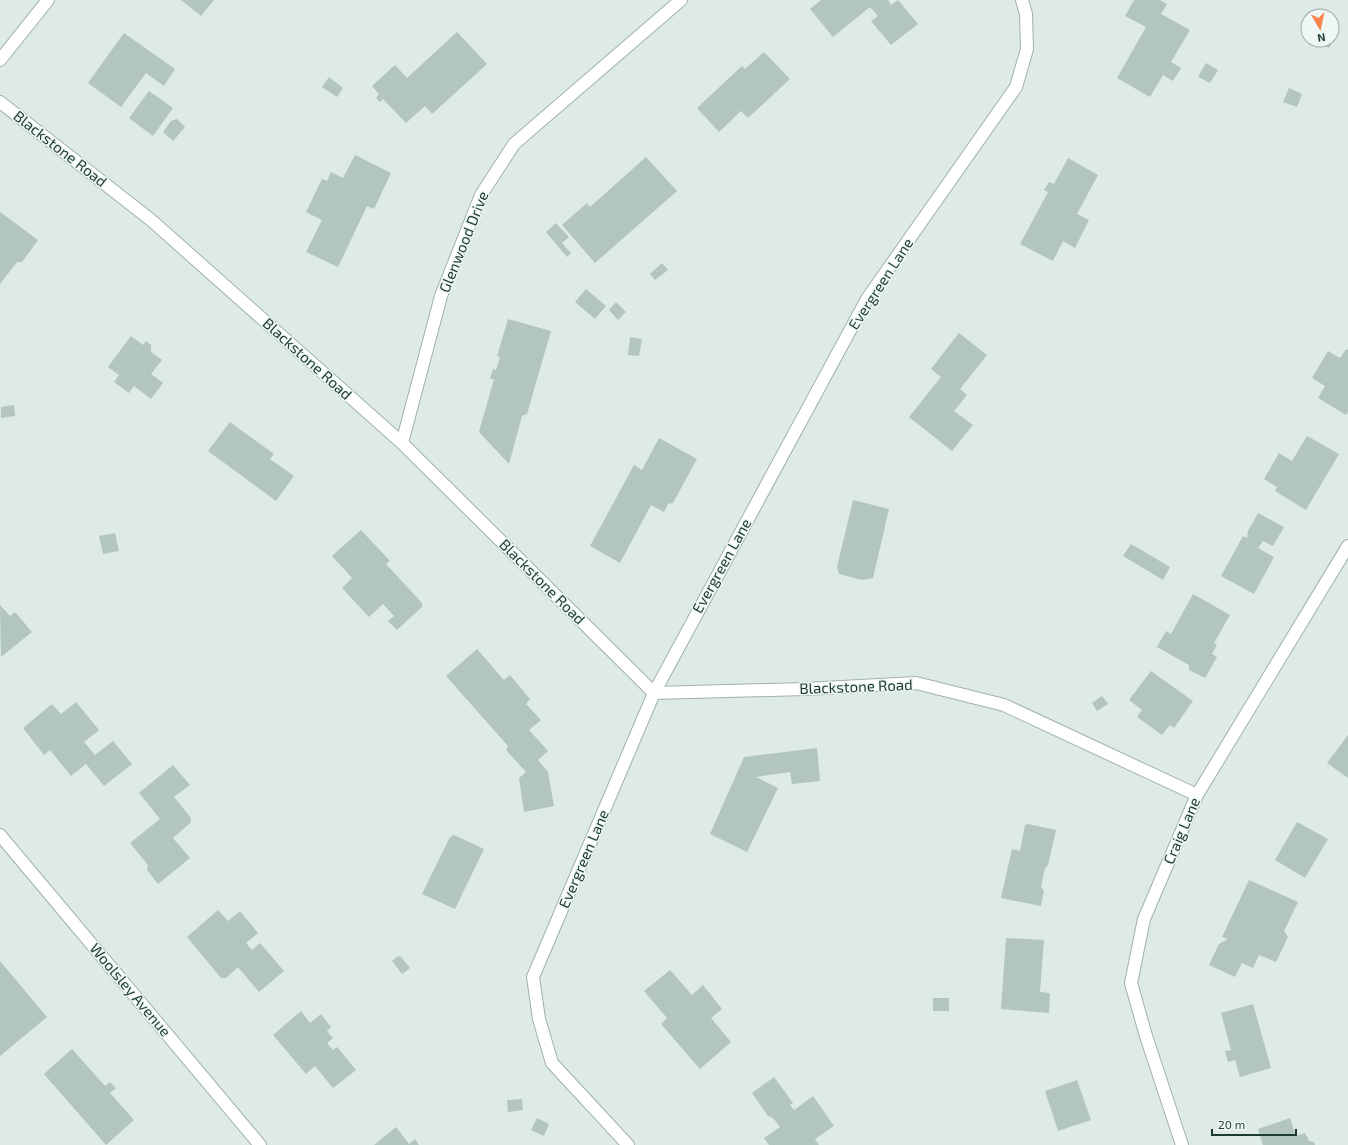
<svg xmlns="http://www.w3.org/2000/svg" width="1348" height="1145" font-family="'Exo 2',sans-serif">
  <rect width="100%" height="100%" fill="#ddeae6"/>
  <g fill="#b3c5bf">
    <path d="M 181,0 L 214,0 L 201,16 Z"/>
    <path d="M 821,0 L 888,0 L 891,5 L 898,0 L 918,24 L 891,45 L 871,21 L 878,16 L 870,7 L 833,37 L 810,9 Z"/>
    <path d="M 1134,0 L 1160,0 L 1167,4 L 1161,14 L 1190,30 L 1171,62 L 1181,68 L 1173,81 L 1163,75 L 1150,97 L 1117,78 L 1146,27 L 1125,16 Z"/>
    <path d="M 1332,28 L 1338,31 L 1329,48 L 1319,43 L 1321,40 L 1332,40 Z"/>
    <path d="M 457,32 L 487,64 L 432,114 L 425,106 L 406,123 L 383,99 L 380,102 L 376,98 L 379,94 L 372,86 L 395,65 L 407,78 Z"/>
    <path d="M 124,33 L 175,69 L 164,86 L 146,73 L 121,107 L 88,83 Z"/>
    <path d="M 764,52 L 790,79 L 748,118 L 741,111 L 719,132 L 697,108 L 742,66 L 745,69 Z"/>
    <path d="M 1206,63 L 1218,70 L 1210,83 L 1198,77 Z"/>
    <path d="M 329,77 L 343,88 L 337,97 L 322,87 Z"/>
    <path d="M 1289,88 L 1302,94 L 1297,107 L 1283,102 Z"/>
    <path d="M 149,91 L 173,108 L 153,136 L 129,118 Z"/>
    <path d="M 177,119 L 185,127 L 173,141 L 163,132 L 171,121 Z"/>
    <path d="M 355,155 L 391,173 L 374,209 L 367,206 L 338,267 L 306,252 L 322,220 L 306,212 L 322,179 L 327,181 L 331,172 L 343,178 Z"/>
    <path d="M 646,157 L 677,191 L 595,263 L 562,225 L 587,203 L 590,207 Z"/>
    <path d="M 1068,158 L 1098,175 L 1077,214 L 1089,220 L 1075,248 L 1063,241 L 1053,261 L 1020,244 L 1048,192 L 1044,190 L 1049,182 L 1054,184 Z"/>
    <path d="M 0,212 L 38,240 L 22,262 L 17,262 L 0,284 Z"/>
    <path d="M 556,223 L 569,237 L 562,243 L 571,253 L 567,257 L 546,232 Z"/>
    <path d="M 662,263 L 668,270 L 655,280 L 650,274 Z"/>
    <path d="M 586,289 L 606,306 L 595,319 L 575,302 Z"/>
    <path d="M 616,302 L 626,312 L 618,320 L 609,310 Z"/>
    <path d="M 508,319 L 551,331 L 527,414 L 522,416 L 509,464 L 479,432 L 494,379 L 490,379 L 493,369 L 496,370 L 500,357 L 497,356 Z"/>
    <path d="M 959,333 L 987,355 L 960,389 L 967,395 L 954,411 L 973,425 L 952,451 L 909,417 L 941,377 L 931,369 Z"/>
    <path d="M 131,336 L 143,345 L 146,341 L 151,345 L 151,352 L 162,360 L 151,374 L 163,383 L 151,399 L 134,386 L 129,393 L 114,382 L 119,375 L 108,367 Z"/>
    <path d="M 630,337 L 642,339 L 639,356 L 628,355 Z"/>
    <path d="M 1346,349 L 1348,350 L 1348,412 L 1346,415 L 1318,398 L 1325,386 L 1312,378 L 1328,351 L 1340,358 Z"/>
    <path d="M 14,405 L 15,416 L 1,418 L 1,407 Z"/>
    <path d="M 230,422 L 274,454 L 270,459 L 294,476 L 276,501 L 208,451 Z"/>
    <path d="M 1307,436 L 1339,454 L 1306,510 L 1275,491 L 1277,487 L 1264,479 L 1279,453 L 1292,461 Z"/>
    <path d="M 659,438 L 697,459 L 673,503 L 668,504 L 664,512 L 651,505 L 620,563 L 590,546 L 634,465 L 642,470 Z"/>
    <path d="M 853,500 L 889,509 L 873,578 L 862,580 L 839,574 L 837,567 Z"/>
    <path d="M 1258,513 L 1284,527 L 1273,546 L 1263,541 L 1258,548 L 1274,557 L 1254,594 L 1221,576 L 1243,536 L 1247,538 L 1248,531 Z"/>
    <path d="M 361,530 L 390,561 L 386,564 L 422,603 L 422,607 L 397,630 L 388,621 L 394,616 L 383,604 L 369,617 L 342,588 L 352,578 L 332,556 Z"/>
    <path d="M 115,533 L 119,551 L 103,554 L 99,536 Z"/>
    <path d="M 1131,544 L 1170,567 L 1163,580 L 1123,556 Z"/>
    <path d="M 1193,594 L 1230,615 L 1214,643 L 1217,645 L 1212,654 L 1217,657 L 1205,678 L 1189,670 L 1189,665 L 1157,647 L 1166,631 L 1171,634 Z"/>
    <path d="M 0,605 L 10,616 L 15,612 L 32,632 L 1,657 Z"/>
    <path d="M 477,649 L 504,680 L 510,675 L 530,699 L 526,704 L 541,720 L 529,730 L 548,751 L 538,760 L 548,772 L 554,806 L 524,812 L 519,778 L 526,772 L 506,750 L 508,746 L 446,676 Z"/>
    <path d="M 1151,671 L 1193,701 L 1174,728 L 1170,725 L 1162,735 L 1137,717 L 1142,710 L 1129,700 Z"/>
    <path d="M 1102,696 L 1108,704 L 1097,711 L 1092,703 Z"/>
    <path d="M 76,702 L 99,730 L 84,742 L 95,755 L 113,741 L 132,764 L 104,786 L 86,764 L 71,776 L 50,750 L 44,755 L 23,728 L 52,704 L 61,714 Z"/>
    <path d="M 1348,735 L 1348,778 L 1327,763 Z"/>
    <path d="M 817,748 L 820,781 L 792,784 L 790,772 L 756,777 L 778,788 L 747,852 L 710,834 L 744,757 Z"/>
    <path d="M 173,765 L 190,785 L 174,797 L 191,818 L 191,822 L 173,838 L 190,858 L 158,884 L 147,870 L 148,865 L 130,843 L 160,819 L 139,793 Z"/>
    <path d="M 1297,822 L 1328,839 L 1305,878 L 1275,860 Z"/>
    <path d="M 1028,824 L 1056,830 L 1048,865 L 1045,868 L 1041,887 L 1044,891 L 1041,906 L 1001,898 L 1012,849 L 1020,851 L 1025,825 Z"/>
    <path d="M 454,835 L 484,849 L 455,909 L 422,894 L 450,837 Z"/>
    <path d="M 1249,880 L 1298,902 L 1284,931 L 1288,937 L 1276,962 L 1259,955 L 1253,968 L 1242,963 L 1235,977 L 1209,965 L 1219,944 L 1228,939 L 1222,937 Z"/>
    <path d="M 218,910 L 228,921 L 240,911 L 258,933 L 246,943 L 252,950 L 260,943 L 284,971 L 259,992 L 238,967 L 226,978 L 221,978 L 187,937 Z"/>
    <path d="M 1006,938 L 1044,940 L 1040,992 L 1050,993 L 1049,1013 L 1001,1009 Z"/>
    <path d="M 398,956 L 401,957 L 410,968 L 402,974 L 392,961 Z"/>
    <path d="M 0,961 L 47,1017 L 0,1056 Z"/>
    <path d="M 670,970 L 692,995 L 703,985 L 722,1009 L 711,1018 L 731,1042 L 700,1069 L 661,1024 L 667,1018 L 644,991 Z"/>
    <rect x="933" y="998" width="16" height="13"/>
    <path d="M 1253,1004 L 1271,1068 L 1240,1077 L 1235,1060 L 1228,1062 L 1225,1051 L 1231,1050 L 1221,1013 Z"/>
    <path d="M 301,1011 L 310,1023 L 321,1014 L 331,1027 L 327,1031 L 333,1038 L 327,1043 L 333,1050 L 337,1047 L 356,1070 L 333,1088 L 315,1066 L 306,1074 L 273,1035 Z"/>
    <path d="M 72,1049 L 105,1086 L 110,1082 L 116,1088 L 110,1093 L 134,1120 L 106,1145 L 44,1074 Z"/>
    <path d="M 774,1077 L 793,1103 L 790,1105 L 794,1110 L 813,1096 L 834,1126 L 815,1139 L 819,1145 L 769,1145 L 764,1138 L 780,1127 L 773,1118 L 768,1116 L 752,1093 Z"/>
    <path d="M 1077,1080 L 1091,1120 L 1058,1131 L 1045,1091 Z"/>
    <path d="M 522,1099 L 523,1110 L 508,1112 L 507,1100 Z"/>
    <path d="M 537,1118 L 549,1124 L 544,1136 L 531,1130 Z"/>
    <path d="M 1290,1118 L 1296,1136 L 1305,1133 L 1309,1141 L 1314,1142 L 1315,1145 L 1263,1145 L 1258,1129 Z"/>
    <path d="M 396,1127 L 409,1144 L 415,1139 L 419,1145 L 374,1145 Z"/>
  </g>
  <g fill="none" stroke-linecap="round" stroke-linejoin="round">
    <defs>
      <g id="minor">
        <path d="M 0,60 L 48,0"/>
        <path d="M 0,102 L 151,220 L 402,443 L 654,693 L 805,689 L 916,683 L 1004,705 L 1197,795"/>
        <path d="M 402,443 L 441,296 L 481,195 L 514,144 L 681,0"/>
        <path d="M 0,835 L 260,1145"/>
        <path d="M 628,1145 L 552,1063 L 539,1019 L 533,977 L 654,693 L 867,299 L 1016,87 L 1027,49 L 1026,14 L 1022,0"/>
        <path d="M 1182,1145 L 1146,1036 L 1131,983 L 1144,919 L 1197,795 L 1348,546"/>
      </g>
    </defs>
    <use href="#minor" stroke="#a0b2ad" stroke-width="14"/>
    <use href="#minor" stroke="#fff" stroke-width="12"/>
  </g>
  <g text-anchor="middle" stroke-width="3" stroke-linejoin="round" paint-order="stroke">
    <g font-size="15" fill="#1e3a35" stroke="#eef7f3">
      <text transform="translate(60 149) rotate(38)" y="5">Blackstone Road</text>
      <text transform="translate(464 242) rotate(-68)" y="5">Glenwood Drive</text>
      <text transform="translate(881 284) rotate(-57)" y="5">Evergreen Lane</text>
      <text transform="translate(307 359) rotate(42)" y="5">Blackstone Road</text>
      <text transform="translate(722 566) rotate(-61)" y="5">Evergreen Lane</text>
      <text transform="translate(542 582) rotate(45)" y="5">Blackstone Road</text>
      <text transform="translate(856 687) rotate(-2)" y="5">Blackstone Road</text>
      <text transform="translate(1182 831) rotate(-67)" y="5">Craig Lane</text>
      <text transform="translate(584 859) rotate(-67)" y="5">Evergreen Lane</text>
      <text transform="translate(130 990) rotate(50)" y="5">Woolsley Avenue</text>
    </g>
  </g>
  <g transform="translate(1320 28) rotate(171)"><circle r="19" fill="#eef7f3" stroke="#9baba7"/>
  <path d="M0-3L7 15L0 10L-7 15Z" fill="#f9854d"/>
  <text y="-6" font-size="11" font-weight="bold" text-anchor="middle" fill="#1e3a35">N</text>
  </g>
  <path d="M1212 1129v6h84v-6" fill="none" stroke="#1e3a35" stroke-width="2"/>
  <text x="1218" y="1129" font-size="12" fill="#1e3a35" stroke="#eef7f3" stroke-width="3" paint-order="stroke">20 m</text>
</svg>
